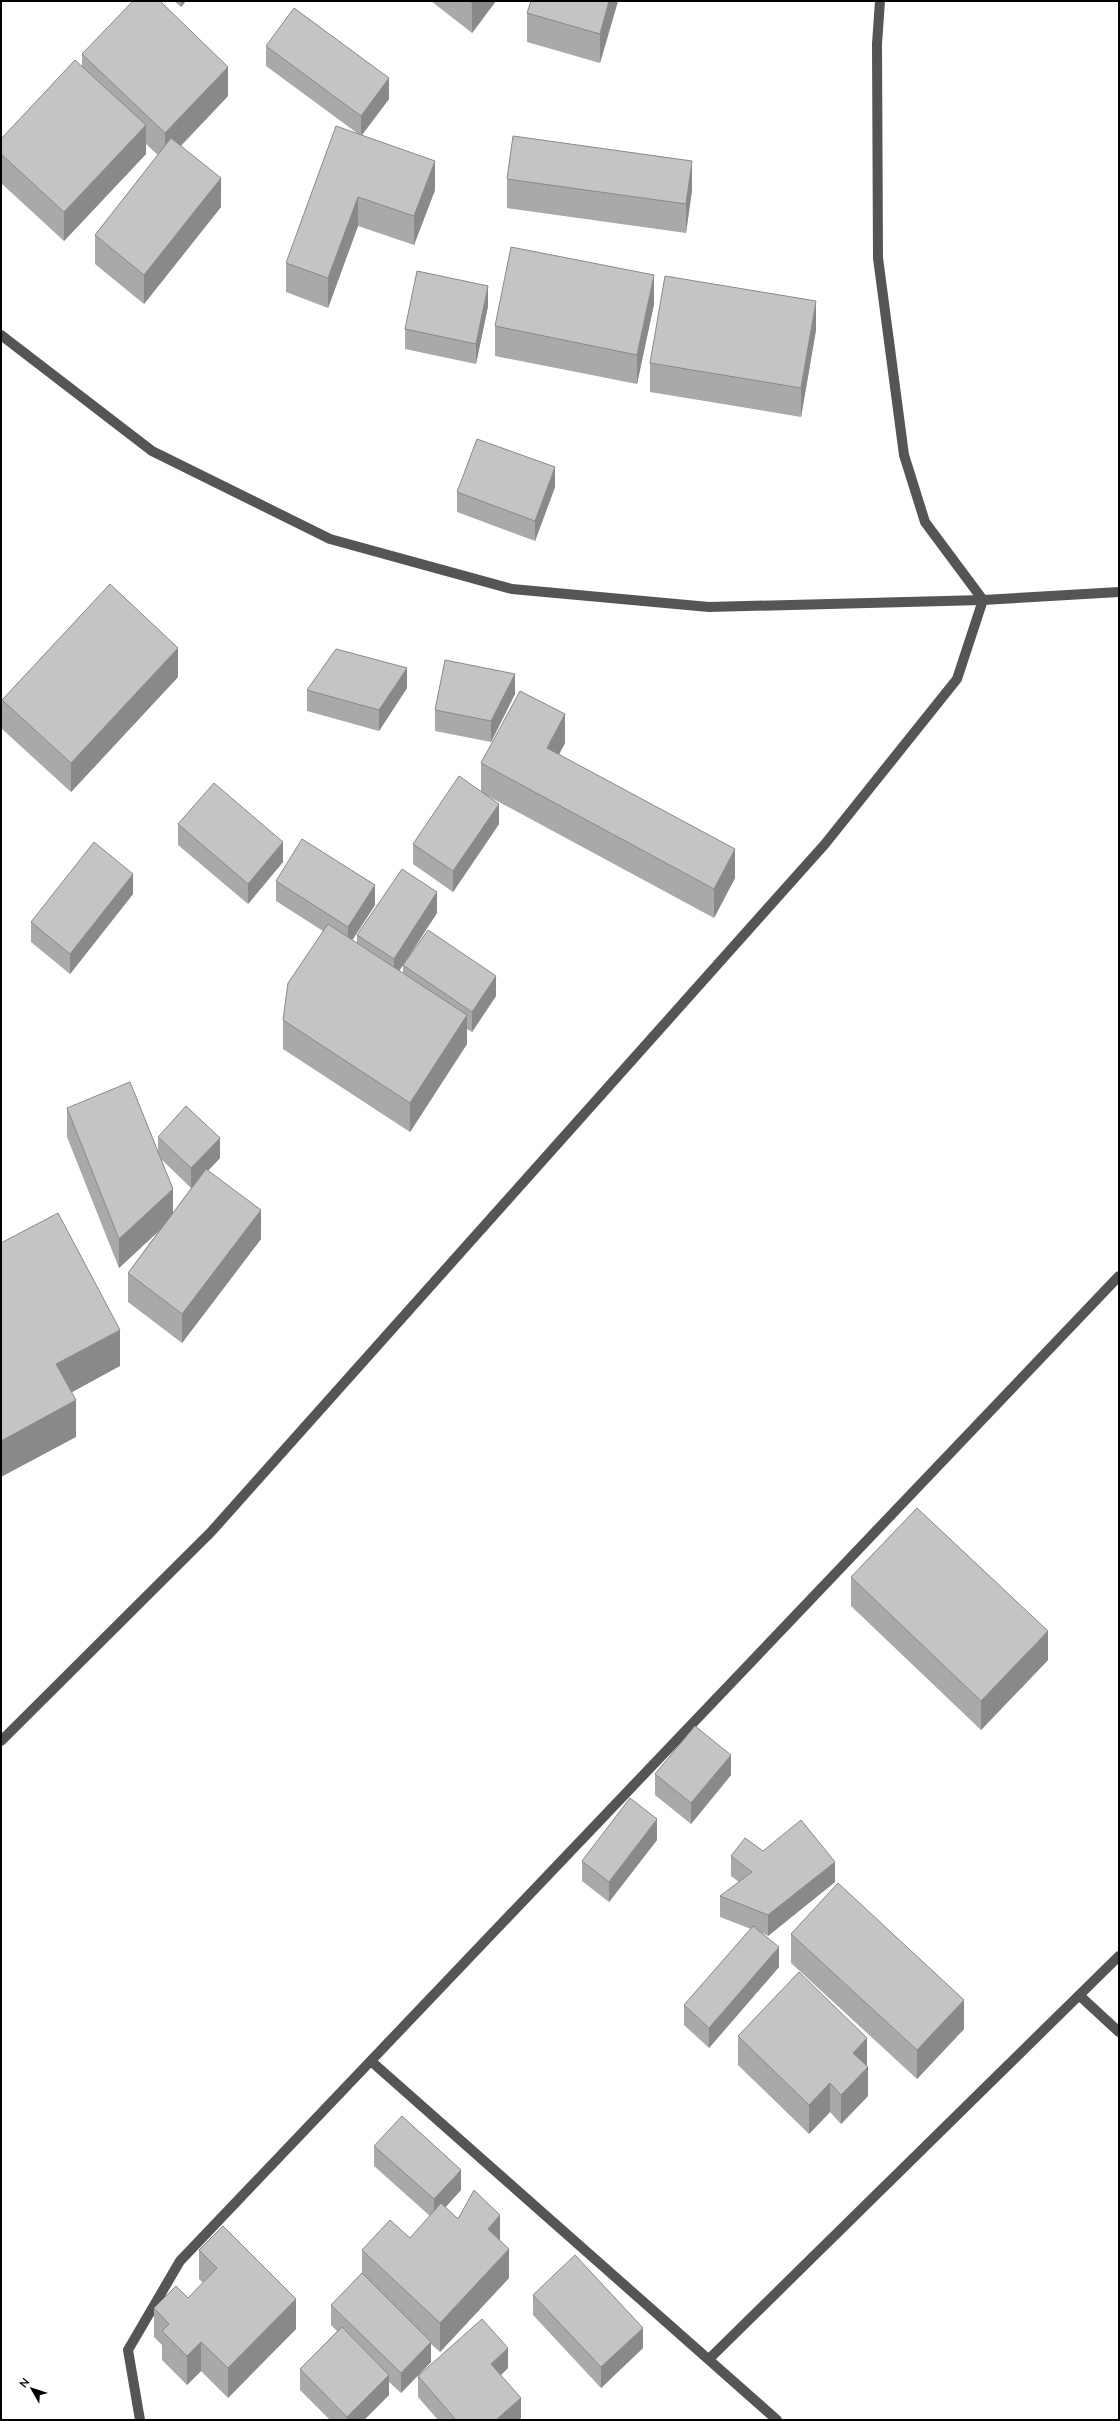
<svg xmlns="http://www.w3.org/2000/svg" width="1120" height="2421" font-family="Mulish,sans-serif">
  <rect width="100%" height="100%" fill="#fff"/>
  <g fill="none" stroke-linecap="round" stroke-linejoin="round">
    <g stroke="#555" stroke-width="10">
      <path d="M 1,335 L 152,451 L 330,539 L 512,589 L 709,607 L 983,600 L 1119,592"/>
      <path d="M 1,1741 L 211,1532 L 825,844 L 957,679 L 983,600 L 925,522 L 904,455 L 878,258 L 877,44 L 880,1"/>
      <path d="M 1080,1996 L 1119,2032"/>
      <path d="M 372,2062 L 777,2420"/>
      <path d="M 709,2359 L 1119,1956"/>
      <path d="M 140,2420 L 128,2350 L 180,2261 L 1119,1276"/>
    </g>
  </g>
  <g fill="#a9a9a9" fill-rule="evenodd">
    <path d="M 174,1 L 186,1 L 181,7 Z"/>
    <path d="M 431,1 L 496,1 L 472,33 Z"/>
    <path d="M 531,1 L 618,1 L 600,63 L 527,42 L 527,13 Z"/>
    <path d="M 266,46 L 389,99 L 362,135 L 435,190 L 414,245 L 358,226 L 328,308 L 286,292 L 286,263 L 357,133 L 266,66 Z"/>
    <path d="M 82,54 L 228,96 L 181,146 L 221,207 L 144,304 L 95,264 L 95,235 L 158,155 L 146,144 L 146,154 L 64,241 L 1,183 L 1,139 L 82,66 Z"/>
    <path d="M 507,179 L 692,190 L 686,233 L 507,208 Z"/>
    <path d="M 654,304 L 637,384 L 495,356 L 495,326 Z"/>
    <path d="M 488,306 L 476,364 L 405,349 L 405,329 Z"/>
    <path d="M 816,330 L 801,417 L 650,392 L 650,363 Z"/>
    <path d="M 555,487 L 535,541 L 457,512 L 457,492 Z"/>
    <path d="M 178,677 L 71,792 L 2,729 L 2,700 Z"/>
    <path d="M 407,688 L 379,731 L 307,711 L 307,690 Z"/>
    <path d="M 515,694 L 491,742 L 435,731 L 435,710 Z"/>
    <path d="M 565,743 L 559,754 L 735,878 L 714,918 L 488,796 L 499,824 L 453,892 L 413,864 L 413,844 L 481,791 L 481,763 Z"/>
    <path d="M 178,824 L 283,862 L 248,904 L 178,845 Z"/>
    <path d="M 276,881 L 375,905 L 352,940 L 357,943 L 357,935 L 437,913 L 399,971 L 403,973 L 403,965 L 496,996 L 472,1032 L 467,1029 L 467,1044 L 410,1132 L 283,1049 L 283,1020 L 323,931 L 276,901 Z"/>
    <path d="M 133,894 L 70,974 L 31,942 L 31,922 Z"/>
    <path d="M 67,1108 L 158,1153 L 158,1137 L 220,1158 L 208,1171 L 261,1239 L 182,1343 L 128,1302 L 128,1273 L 160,1229 L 119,1268 L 67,1137 ZM 161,1159 L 191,1188 L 173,1213 Z"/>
    <path d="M 851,1577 L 1048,1660 L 981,1730 L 851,1606 Z"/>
    <path d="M 655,1774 L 731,1775 L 691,1824 L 655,1795 Z"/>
    <path d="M 657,1840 L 609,1902 L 582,1881 L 582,1861 Z"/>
    <path d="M 763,1851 L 835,1882 L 768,1936 L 763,1933 L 779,1967 L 709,2048 L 684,2025 L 684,2005 L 751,1929 L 720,1917 L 720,1896 L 739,1882 L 731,1876 L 731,1856 Z"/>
    <path d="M 791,1934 L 964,2029 L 917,2079 L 791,1963 Z"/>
    <path d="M 738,2036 L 867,2067 L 868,2096 L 841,2124 L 830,2112 L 809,2134 L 738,2065 Z"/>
    <path d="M 374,2146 L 461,2190 L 445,2207 L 458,2219 L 500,2241 L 509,2278 L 440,2352 L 431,2344 L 431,2362 L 401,2393 L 389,2382 L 389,2395 L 364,2420 L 330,2420 L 300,2390 L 300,2369 L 337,2331 L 331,2325 L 331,2305 L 362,2274 L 362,2250 L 410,2238 L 430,2216 L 374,2166 Z"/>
    <path d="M 199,2250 L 296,2329 L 228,2398 L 201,2371 L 187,2385 L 162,2360 L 162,2345 L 154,2337 L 154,2308 L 188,2298 L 203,2283 L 199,2279 Z"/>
    <path d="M 533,2295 L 643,2348 L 601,2388 L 533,2315 Z"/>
    <path d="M 508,2368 L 501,2375 L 521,2418 L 519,2420 L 438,2420 L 418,2397 L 418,2376 Z"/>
  </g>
  <g fill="#898989">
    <path d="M 181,1 L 186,1 L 181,7 Z"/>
    <path d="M 474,1 L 496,1 L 472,33 L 472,3 Z"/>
    <path d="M 609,1 L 618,1 L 600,63 L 600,34 Z"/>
    <path d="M 228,67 L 228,96 L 165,162 L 165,133 Z"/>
    <path d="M 389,78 L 389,99 L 361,136 L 361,116 Z"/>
    <path d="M 146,125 L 146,154 L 64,241 L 64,212 Z"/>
    <path d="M 435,161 L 435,190 L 414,245 L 414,216 Z"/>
    <path d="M 692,161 L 692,190 L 686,233 L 686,204 Z"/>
    <path d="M 221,178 L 221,207 L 144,304 L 144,275 Z"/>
    <path d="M 358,197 L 358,226 L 328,308 L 328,278 Z"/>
    <path d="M 654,275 L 654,304 L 637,384 L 637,355 Z"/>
    <path d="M 488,286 L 488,306 L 476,364 L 476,344 Z"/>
    <path d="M 816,301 L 816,330 L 801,417 L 801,388 Z"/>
    <path d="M 555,467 L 555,487 L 535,541 L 535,521 Z"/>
    <path d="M 178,648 L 178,677 L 71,792 L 71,763 Z"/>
    <path d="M 407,668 L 407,688 L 379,731 L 379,710 Z"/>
    <path d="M 515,674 L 515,694 L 491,742 L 491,721 Z"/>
    <path d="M 565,714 L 565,743 L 547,777 L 547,748 Z"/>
    <path d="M 499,804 L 499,824 L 453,892 L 453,871 Z"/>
    <path d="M 283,842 L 283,862 L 248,904 L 248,884 Z"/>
    <path d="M 735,849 L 735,878 L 714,918 L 714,889 Z"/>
    <path d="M 133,874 L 133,894 L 70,974 L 70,954 Z"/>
    <path d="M 375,885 L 375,905 L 348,947 L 348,927 Z"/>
    <path d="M 437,892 L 437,913 L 394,979 L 394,959 Z"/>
    <path d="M 496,976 L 496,996 L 472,1032 L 472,1012 Z"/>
    <path d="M 467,1015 L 467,1044 L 410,1132 L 410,1103 Z"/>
    <path d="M 220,1138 L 220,1158 L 191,1188 L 191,1168 Z"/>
    <path d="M 173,1189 L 173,1218 L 119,1268 L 119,1239 Z"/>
    <path d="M 261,1210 L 261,1239 L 182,1343 L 182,1314 Z"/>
    <path d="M 120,1330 L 120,1366 L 56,1401 L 56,1364 Z"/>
    <path d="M 76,1400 L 76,1437 L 1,1477 L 1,1441 Z"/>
    <path d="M 1048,1631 L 1048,1660 L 981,1730 L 981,1701 Z"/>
    <path d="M 731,1755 L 731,1775 L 691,1824 L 691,1803 Z"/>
    <path d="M 657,1819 L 657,1840 L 609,1902 L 609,1882 Z"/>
    <path d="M 835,1862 L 835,1882 L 768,1936 L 768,1915 Z"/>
    <path d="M 779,1947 L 779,1967 L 709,2048 L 709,2028 Z"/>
    <path d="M 964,2000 L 964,2029 L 917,2079 L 917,2050 Z"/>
    <path d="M 867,2038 L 867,2067 L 853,2053 Z"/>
    <path d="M 868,2067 L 868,2096 L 841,2124 L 841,2095 Z"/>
    <path d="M 830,2083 L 830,2112 L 809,2134 L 809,2105 Z"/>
    <path d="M 461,2170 L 461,2190 L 434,2220 L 434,2199 Z"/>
    <path d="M 500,2215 L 500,2244 L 488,2229 Z"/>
    <path d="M 509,2249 L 509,2278 L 440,2352 L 440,2323 Z"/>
    <path d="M 296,2299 L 296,2329 L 228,2398 L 228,2368 Z"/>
    <path d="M 643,2328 L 643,2348 L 601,2388 L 601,2367 Z"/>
    <path d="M 201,2342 L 201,2371 L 187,2385 L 187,2356 Z"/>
    <path d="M 431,2342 L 431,2362 L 401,2393 L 401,2373 Z"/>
    <path d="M 508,2348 L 508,2368 L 491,2384 L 491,2364 Z"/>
    <path d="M 389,2375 L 389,2395 L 364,2420 L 347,2420 L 347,2417 Z"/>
    <path d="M 521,2398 L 521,2418 L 519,2420 L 496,2420 Z"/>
  </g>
  <g fill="#c4c4c4" stroke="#898989">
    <path d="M 133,1 L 160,1 L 228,67 L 165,133 L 82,54 Z"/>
    <path d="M 469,1 L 474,1 L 472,3 Z"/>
    <path d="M 531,1 L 609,1 L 600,34 L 527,13 Z"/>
    <path d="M 294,8 L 389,78 L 361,116 L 266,46 Z"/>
    <path d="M 75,60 L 146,125 L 64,212 L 1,154 L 1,139 Z"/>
    <path d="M 336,126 L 435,161 L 414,216 L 358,197 L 328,278 L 286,263 Z"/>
    <path d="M 513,136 L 692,161 L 686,204 L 507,179 Z"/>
    <path d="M 171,138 L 221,178 L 144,275 L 95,235 Z"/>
    <path d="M 511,247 L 654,275 L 637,355 L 495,326 Z"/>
    <path d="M 417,271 L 488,286 L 476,344 L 405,329 Z"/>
    <path d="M 665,276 L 816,301 L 801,388 L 650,363 Z"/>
    <path d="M 477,439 L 555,467 L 535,521 L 457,492 Z"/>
    <path d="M 110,584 L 178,648 L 71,763 L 2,700 Z"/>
    <path d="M 336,649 L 407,668 L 379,710 L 307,690 Z"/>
    <path d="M 445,660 L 515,674 L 491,721 L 435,710 Z"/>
    <path d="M 520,691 L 565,714 L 547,748 L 735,849 L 714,889 L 481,763 Z"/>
    <path d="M 459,776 L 499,804 L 453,871 L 413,844 Z"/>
    <path d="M 214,783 L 283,842 L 248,884 L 178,824 Z"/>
    <path d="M 302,839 L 375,885 L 348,927 L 276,881 Z"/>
    <path d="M 94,842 L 133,874 L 70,954 L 31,922 Z"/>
    <path d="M 402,869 L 437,892 L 394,959 L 357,935 Z"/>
    <path d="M 328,924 L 467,1015 L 410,1103 L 283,1020 L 288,983 Z"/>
    <path d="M 428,930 L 496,976 L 472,1012 L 403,965 Z"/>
    <path d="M 130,1082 L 173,1189 L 119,1239 L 67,1108 Z"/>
    <path d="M 186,1106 L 220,1138 L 191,1168 L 158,1137 Z"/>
    <path d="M 206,1169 L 261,1210 L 182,1314 L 128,1273 Z"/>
    <path d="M 58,1213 L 120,1330 L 56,1364 L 76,1400 L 1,1441 L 1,1243 Z"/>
    <path d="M 917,1508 L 1048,1631 L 981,1701 L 851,1577 Z"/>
    <path d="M 695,1726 L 731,1755 L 691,1803 L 655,1774 Z"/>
    <path d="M 630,1798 L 657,1819 L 609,1882 L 582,1861 Z"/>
    <path d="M 801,1820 L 835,1862 L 768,1915 L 720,1896 L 752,1872 L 731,1856 L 745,1838 L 763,1851 Z"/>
    <path d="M 838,1883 L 964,2000 L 917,2050 L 791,1934 Z"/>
    <path d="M 753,1926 L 779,1947 L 709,2028 L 684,2005 Z"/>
    <path d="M 799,1972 L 867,2038 L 853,2053 L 868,2067 L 841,2095 L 830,2083 L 809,2105 L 738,2036 Z"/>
    <path d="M 402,2116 L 461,2170 L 434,2199 L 374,2146 Z"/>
    <path d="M 474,2190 L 500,2215 L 488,2229 L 509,2249 L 440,2323 L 362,2250 L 390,2220 L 410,2238 L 441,2203 L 458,2219 Z"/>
    <path d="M 223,2226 L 296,2299 L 228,2368 L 201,2342 L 187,2356 L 162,2331 L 169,2324 L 154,2308 L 176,2286 L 188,2298 L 217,2268 L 199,2250 Z"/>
    <path d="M 575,2255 L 643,2328 L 601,2367 L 533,2295 Z"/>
    <path d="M 362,2273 L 431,2342 L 401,2373 L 331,2305 Z"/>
    <path d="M 482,2319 L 508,2348 L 491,2364 L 521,2398 L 496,2420 L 456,2420 L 418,2376 Z"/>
    <path d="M 342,2327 L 389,2375 L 347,2417 L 300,2369 Z"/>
  </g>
  <rect width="1120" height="2421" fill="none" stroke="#000000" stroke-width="4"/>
  <g transform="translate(32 2389) rotate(309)" stroke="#ffffff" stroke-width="3" paint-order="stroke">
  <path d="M0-3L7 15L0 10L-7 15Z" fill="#000000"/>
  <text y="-6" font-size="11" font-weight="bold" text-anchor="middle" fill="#000000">N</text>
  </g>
</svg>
